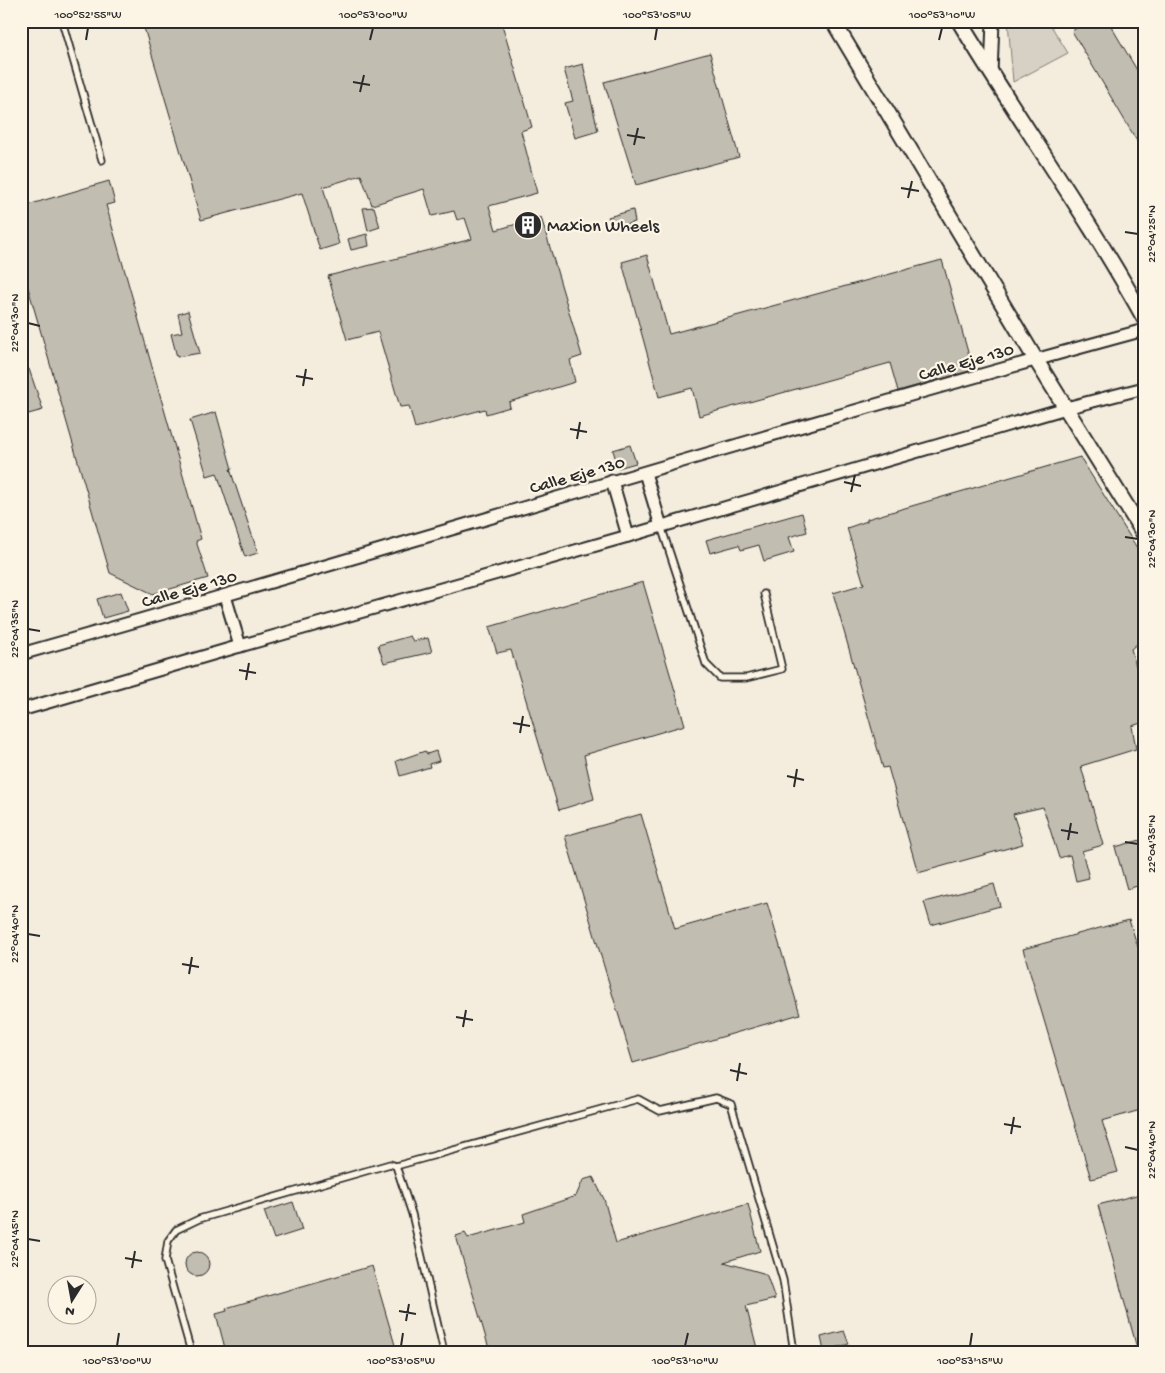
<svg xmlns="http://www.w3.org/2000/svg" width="1165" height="1373" font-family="'Gochi Hand',sans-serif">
  <rect width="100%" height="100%" fill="#f4edde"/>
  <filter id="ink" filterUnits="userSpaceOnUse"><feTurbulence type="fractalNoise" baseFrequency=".02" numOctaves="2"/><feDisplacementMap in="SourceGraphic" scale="10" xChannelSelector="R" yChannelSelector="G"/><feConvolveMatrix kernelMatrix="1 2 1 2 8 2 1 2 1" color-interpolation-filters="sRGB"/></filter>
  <g filter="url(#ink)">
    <path fill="#d6d1c4" stroke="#807e78" d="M 1008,21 L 1048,21 L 1068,53 L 1013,82 Z"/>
    <g fill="#c2bdb1" stroke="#2b2b2b">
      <path d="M 142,21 L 501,21 L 532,127 L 521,131 L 537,193 L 489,206 L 496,230 L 541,217 L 582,356 L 570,360 L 575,382 L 509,402 L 510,407 L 486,414 L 485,409 L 415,428 L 409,406 L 400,407 L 378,332 L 347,340 L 328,276 L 472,239 L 465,218 L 457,220 L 454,211 L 432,216 L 424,189 L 372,205 L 361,175 L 323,187 L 339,244 L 320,250 L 302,193 L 201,220 Z"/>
      <path d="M 1088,21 L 1108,21 L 1144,82 L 1144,153 L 1072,31 Z"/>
      <path d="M 710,53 L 739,157 L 636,185 L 604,82 Z"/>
      <path d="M 583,64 L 598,131 L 575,138 L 565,103 L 573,101 L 564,69 Z"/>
      <path d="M 109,181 L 115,203 L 106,205 L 201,539 L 196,541 L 208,578 L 153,594 L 110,573 L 27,284 L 21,286 L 21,207 Z"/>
      <path d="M 374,207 L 380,227 L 368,231 L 363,208 Z"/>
      <path d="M 633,210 L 635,222 L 614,228 L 608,217 Z"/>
      <path d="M 367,234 L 369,246 L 351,250 L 348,239 Z"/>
      <path d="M 647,255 L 669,334 L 942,260 L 973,370 L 898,391 L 890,363 L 699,416 L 692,388 L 659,397 L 622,262 Z"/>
      <path d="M 188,311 L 200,353 L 177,357 L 171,334 L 182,332 L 178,314 Z"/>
      <path d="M 29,369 L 43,410 L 21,416 L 21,370 Z"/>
      <path d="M 216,412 L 232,469 L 230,469 L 258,553 L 245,557 L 217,473 L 207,476 L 190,420 Z"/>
      <path d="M 630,445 L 636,463 L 618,468 L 613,450 Z"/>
      <path d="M 1080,457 L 1144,559 L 1144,638 L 1131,649 L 1144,694 L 1144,722 L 1132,726 L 1136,749 L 1081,766 L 1103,845 L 1082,851 L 1089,878 L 1076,881 L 1070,855 L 1059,858 L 1043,807 L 1013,814 L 1023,844 L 918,873 L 888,767 L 883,768 L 833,593 L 864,584 L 847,528 L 867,521 L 867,519 Z"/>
      <path d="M 802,513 L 807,532 L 789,537 L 794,552 L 764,561 L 759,545 L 741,550 L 739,545 L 710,553 L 706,540 Z"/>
      <path d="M 643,582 L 685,725 L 584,755 L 594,799 L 559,810 L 511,650 L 497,653 L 489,627 Z"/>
      <path d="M 121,592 L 128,611 L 103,618 L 97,599 Z"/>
      <path d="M 410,636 L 413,641 L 428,638 L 432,652 L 384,663 L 378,645 Z"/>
      <path d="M 425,751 L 427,754 L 436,751 L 439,761 L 429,764 L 430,767 L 400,776 L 396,761 Z"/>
      <path d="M 641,814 L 675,929 L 767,903 L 800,1014 L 633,1063 L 565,836 Z"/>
      <path d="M 1144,839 L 1144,884 L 1127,889 L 1115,847 Z"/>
      <path d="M 994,884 L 1000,906 L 931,925 L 924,902 Z"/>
      <path d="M 1129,920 L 1144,965 L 1144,1109 L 1102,1121 L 1118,1172 L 1091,1179 L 1023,949 Z"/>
      <path d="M 593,1177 L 604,1199 L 616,1243 L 748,1204 L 760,1251 L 724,1262 L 763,1273 L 767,1276 L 775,1299 L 746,1306 L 758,1352 L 490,1352 L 456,1236 L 465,1233 L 468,1238 L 525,1222 L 523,1214 L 576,1196 L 583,1180 Z"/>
      <path d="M 1144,1193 L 1144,1352 L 1138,1352 L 1098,1205 Z"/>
      <path d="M 293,1202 L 302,1230 L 274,1239 L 264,1211 Z"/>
      <circle cx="197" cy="1264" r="12"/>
      <path d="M 372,1266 L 397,1352 L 226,1352 L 216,1314 L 227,1311 L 226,1308 Z"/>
      <path d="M 844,1331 L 849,1344 L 824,1351 L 821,1337 Z"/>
    </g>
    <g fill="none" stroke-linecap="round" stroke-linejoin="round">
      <defs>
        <g id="service">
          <path d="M 62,21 L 102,160"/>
          <path d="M 661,526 L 706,664 L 720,678 L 746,678 L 782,669 L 764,594"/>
          <path d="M 396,1166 L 412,1214 L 444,1352"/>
          <path d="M 191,1352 L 165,1260 L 168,1241 L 176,1230 L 199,1219 L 390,1164 L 396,1166 L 638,1099 L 660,1111 L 716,1098 L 731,1104 L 783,1280 L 794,1352"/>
        </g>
        <g id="minor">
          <path d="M 991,74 L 993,21"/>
          <path d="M 645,473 L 661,526"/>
          <path d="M 612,481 L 628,536"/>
          <path d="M 225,596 L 240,646"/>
          <path d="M 21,654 C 396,548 768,432 1144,330"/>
          <path d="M 21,710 L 240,646 L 628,536 L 1066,408 L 1144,388"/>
        </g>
        <g id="tertiary">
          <path d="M 833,21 L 1036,360 L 1144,534"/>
          <path d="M 959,21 C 1019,121 1088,216 1144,318"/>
        </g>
      </defs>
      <use href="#service" stroke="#2b2b2b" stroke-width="9"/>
      <use href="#minor" stroke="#2b2b2b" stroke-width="15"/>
      <use href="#tertiary" stroke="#2b2b2b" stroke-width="18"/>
      <use href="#service" stroke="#fcf5e5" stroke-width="5.5"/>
      <use href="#minor" stroke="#fcf5e5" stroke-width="11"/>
      <use href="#tertiary" stroke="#fcf5e5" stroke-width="14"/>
    </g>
  </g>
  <path fill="none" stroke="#2b2b2b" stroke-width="2" d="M 86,40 L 88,28M 370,40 L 373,28M 655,40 L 657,28M 939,40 L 942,28M 353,82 L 370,85M 360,92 L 364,75M 627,135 L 645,138M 634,145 L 638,128M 901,188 L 919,191M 908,198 L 912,181M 1125,232 L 1138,234M 28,323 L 40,326M 296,376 L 313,379M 303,386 L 306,369M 570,429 L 587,432M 577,439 L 580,422M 844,482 L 861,486M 851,492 L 855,475M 1125,537 L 1138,539M 28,629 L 40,631M 239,670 L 256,673M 246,680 L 249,663M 513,723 L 530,726M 520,733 L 523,716M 787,776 L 804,780M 794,787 L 797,769M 1061,830 L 1078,833M 1068,840 L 1071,823M 1125,842 L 1138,844M 28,934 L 40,936M 182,964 L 199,967M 189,974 L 192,957M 456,1017 L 473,1020M 463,1027 L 466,1010M 730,1070 L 747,1074M 737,1081 L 740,1063M 1004,1124 L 1021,1127M 1011,1134 L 1014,1117M 1125,1147 L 1138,1150M 28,1239 L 40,1241M 125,1258 L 142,1261M 132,1268 L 135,1251M 399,1311 L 416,1314M 406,1321 L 409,1304M 117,1346 L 119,1333M 401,1346 L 403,1333M 685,1346 L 688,1333M 970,1346 L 972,1333"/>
  <defs>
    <symbol id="building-disc" viewBox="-11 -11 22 22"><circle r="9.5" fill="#2b2b2b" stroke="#fcf5e5"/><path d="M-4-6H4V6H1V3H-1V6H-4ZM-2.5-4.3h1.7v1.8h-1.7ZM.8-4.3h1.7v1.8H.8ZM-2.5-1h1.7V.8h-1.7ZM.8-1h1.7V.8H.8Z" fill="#fff"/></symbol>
  </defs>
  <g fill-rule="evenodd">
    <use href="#building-disc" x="512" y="209" width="32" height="32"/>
  </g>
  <g text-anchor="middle" stroke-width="4.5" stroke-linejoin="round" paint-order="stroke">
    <g font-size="18" fill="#2b2b2b" stroke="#fcf5e5" text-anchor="start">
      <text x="547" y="231">Maxion Wheels</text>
    </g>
    <g font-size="18" fill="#2b2b2b" stroke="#fcf5e5">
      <text transform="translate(966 361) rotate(-16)" y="6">Calle Eje 130</text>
      <text transform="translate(577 474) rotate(-16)" y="6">Calle Eje 130</text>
      <text transform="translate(189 588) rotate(-16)" y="6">Calle Eje 130</text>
    </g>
  </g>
  <rect width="1165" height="1373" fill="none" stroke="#fcf5e5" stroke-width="55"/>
  <g transform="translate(72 1300) rotate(191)"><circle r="24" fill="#fcf5e5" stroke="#a8a49b"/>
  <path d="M0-4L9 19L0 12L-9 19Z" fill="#2b2b2b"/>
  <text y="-8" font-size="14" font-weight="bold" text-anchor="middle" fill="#2b2b2b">N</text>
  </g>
  <rect x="28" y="28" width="1110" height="1318" fill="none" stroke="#2b2b2b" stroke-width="2"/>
  <g font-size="12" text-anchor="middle" fill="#2b2b2b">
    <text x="88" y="18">100°52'55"W</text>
    <text x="373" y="18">100°53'00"W</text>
    <text x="657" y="18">100°53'05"W</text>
    <text x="942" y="18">100°53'10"W</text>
    <text transform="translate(1151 234) rotate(-90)" y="4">22°04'25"N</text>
    <text transform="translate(14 323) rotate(-90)" y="4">22°04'30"N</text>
    <text transform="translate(1151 539) rotate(-90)" y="4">22°04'30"N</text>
    <text transform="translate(14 629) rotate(-90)" y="4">22°04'35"N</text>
    <text transform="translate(1151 844) rotate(-90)" y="4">22°04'35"N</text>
    <text transform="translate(14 934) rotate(-90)" y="4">22°04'40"N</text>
    <text transform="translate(1151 1150) rotate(-90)" y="4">22°04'40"N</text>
    <text transform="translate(14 1239) rotate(-90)" y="4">22°04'45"N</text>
    <text x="117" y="1364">100°53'00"W</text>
    <text x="401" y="1364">100°53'05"W</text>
    <text x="685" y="1364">100°53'10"W</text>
    <text x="970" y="1364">100°53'15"W</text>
  </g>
</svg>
